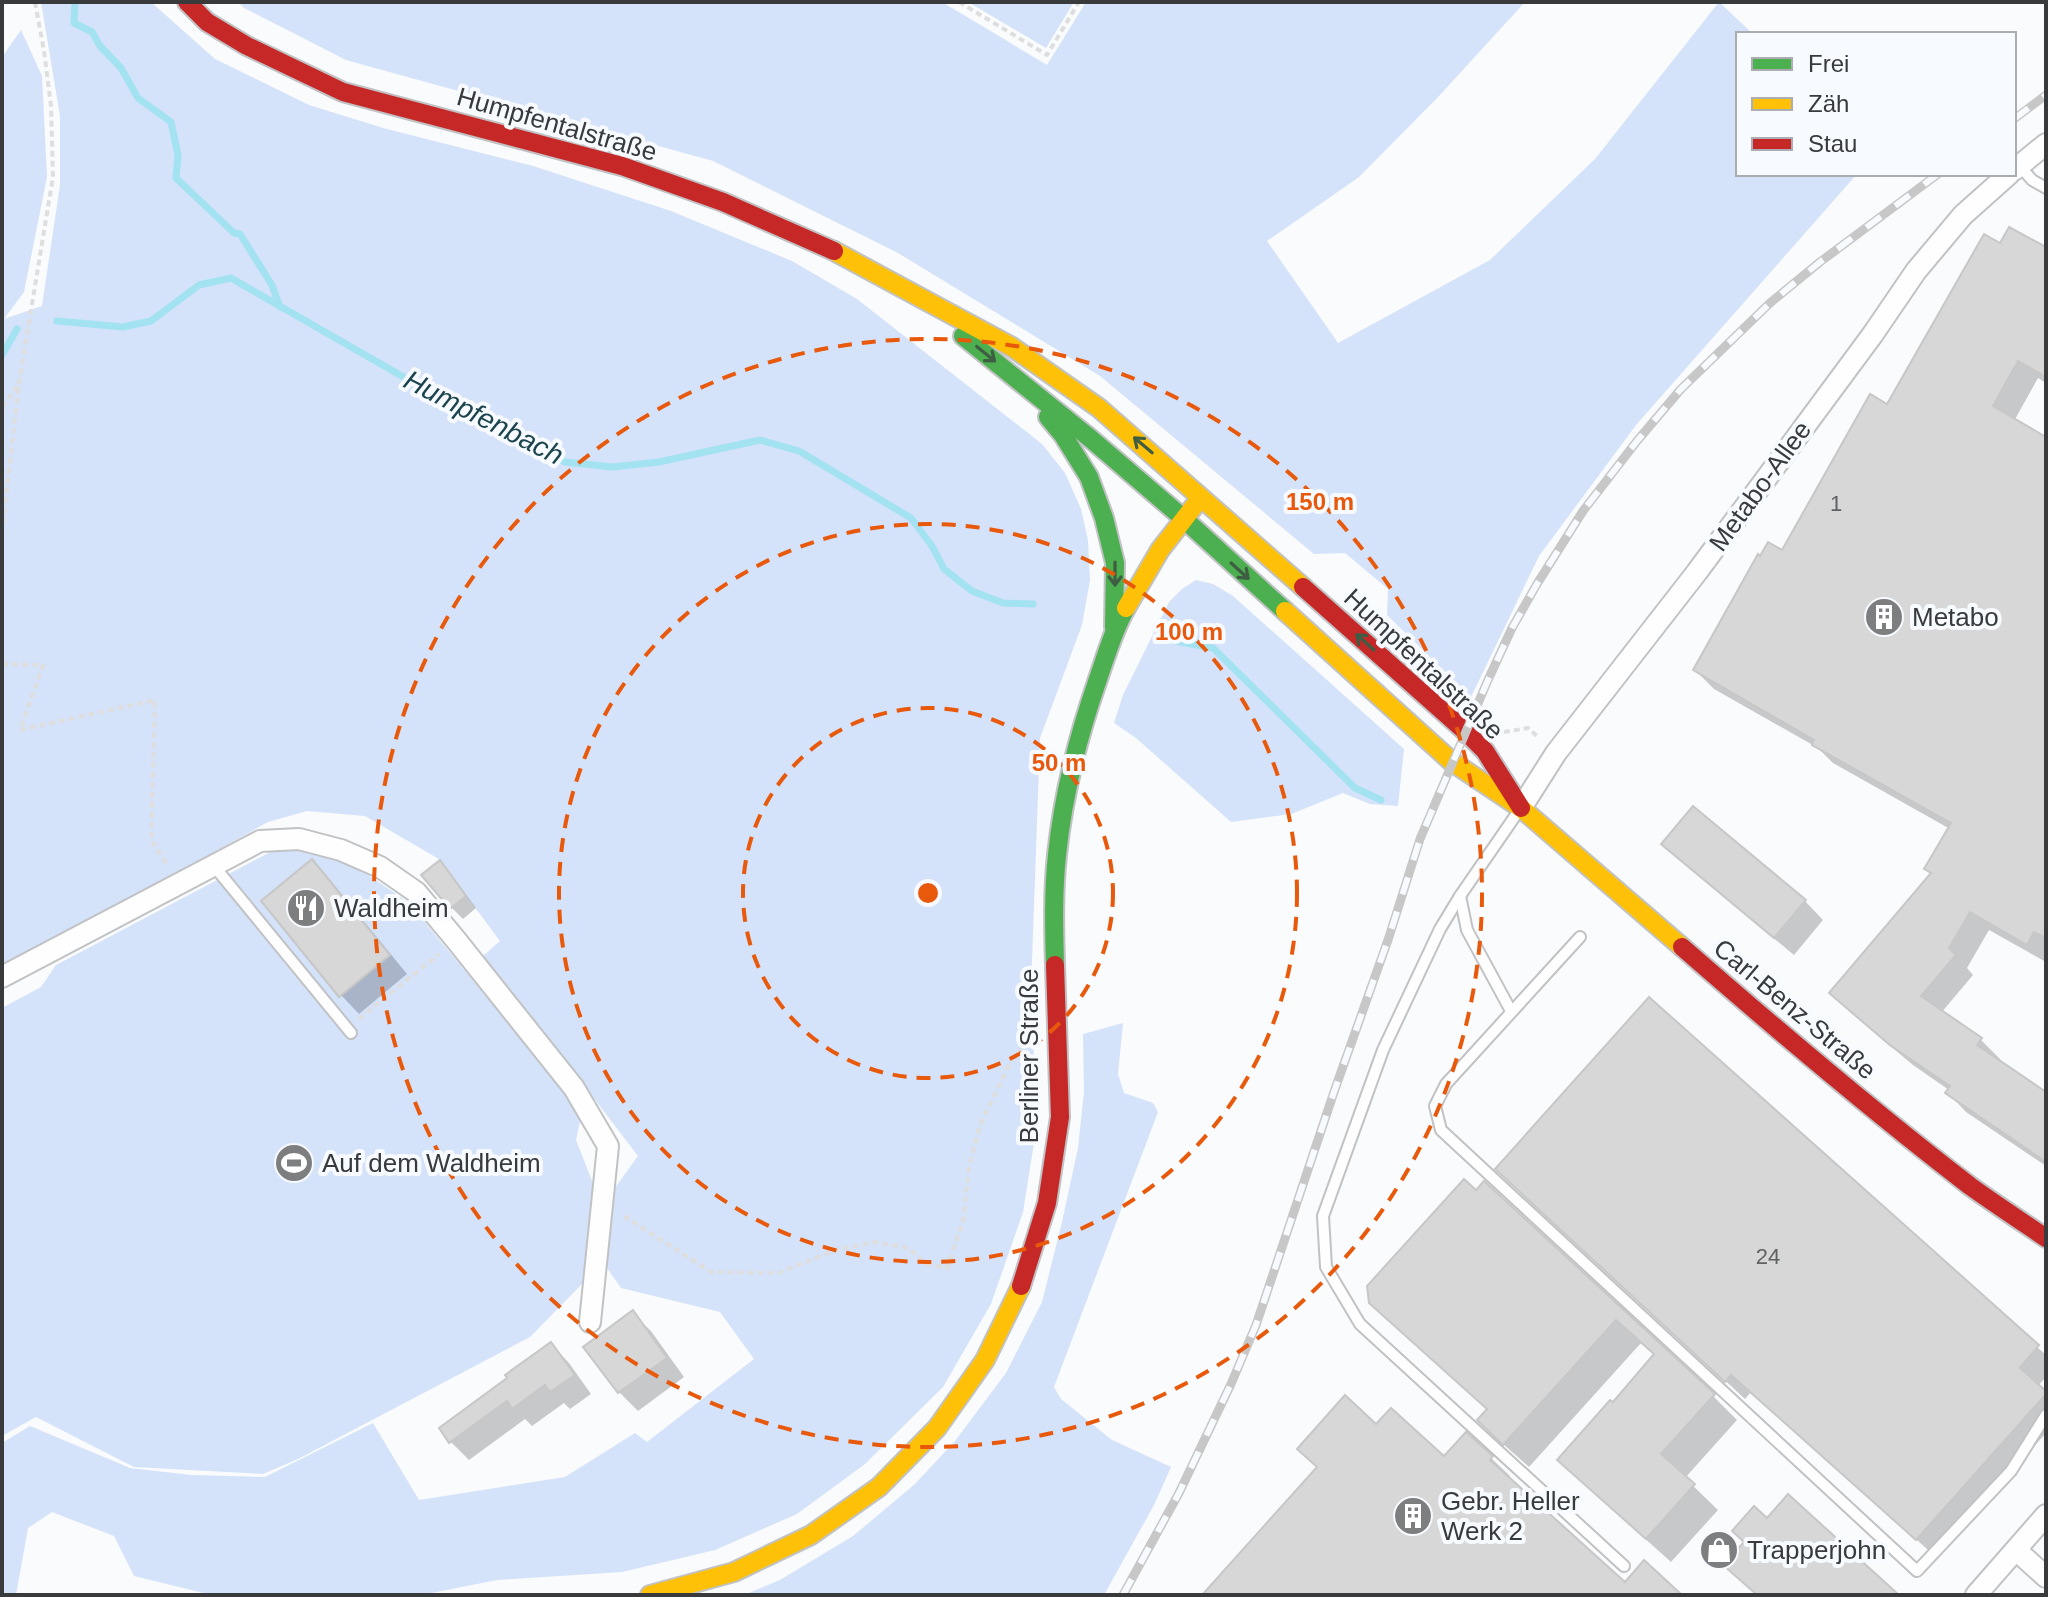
<svg xmlns="http://www.w3.org/2000/svg" width="2048" height="1597" font-family="Helvetica,sans-serif">
  <rect width="100%" height="100%" fill="#f9fbfd"/>
  <g fill="#d4e2fa">
    <path d="M 41,2 L 151,2 L 215,59 L 309,105 L 383,128 L 533,166 L 671,211 L 792,261 L 857,299 L 1042,444 L 1065,473 L 1081,509 L 1088,540 L 1090,580 L 1082,625 L 1040,738 L 1031,988 L 1037,1124 L 1023,1212 L 991,1304 L 943,1387 L 865,1464 L 797,1514 L 715,1550 L 622,1572 L 497,1580 L 421,1595 L 212,1595 L 134,1576 L 114,1536 L 52,1512 L 28,1528 L 16,1595 L 2,1595 L 2,1443 L 30,1426 L 130,1468 L 191,1475 L 265,1477 L 373,1423 L 419,1500 L 565,1477 L 635,1433 L 647,1442 L 754,1359 L 720,1312 L 621,1288 L 605,1265 L 609,1196 L 638,1156 L 573,1071 L 482,957 L 500,941 L 439,859 L 365,816 L 307,811 L 268,822 L 2,971 L 2,57 L 21,30 L 42,76 L 47,177 L 24,292 L 4,319 L 42,306 L 60,185 L 60,116 Z"/>
    <path d="M 238,2 L 942,2 L 1047,65 L 1086,2 L 1525,2 L 1439,96 L 1359,177 L 1267,241 L 1338,343 L 1490,260 L 1595,159 L 1719,2 L 1753,34 L 1738,34 L 1738,174 L 1857,174 L 1636,425 L 1539,556 L 1471,697 L 1387,615 L 1388,589 L 1345,553 L 1314,554 L 1100,376 L 898,253 L 713,161 L 346,60 L 244,8 Z"/>
    <path d="M 968,2 L 1074,2 L 1046,48 Z"/>
    <path d="M 1196,580 L 1213,584 L 1233,596 L 1404,749 L 1398,806 L 1370,804 L 1343,793 L 1291,814 L 1231,822 L 1136,738 L 1114,723 L 1123,695 L 1169,602 L 1182,589 Z"/>
    <path d="M 303,848 L 352,864 L 408,902 L 582,1112 L 576,1140 L 594,1186 L 583,1283 L 530,1337 L 298,1459 L 263,1474 L 134,1467 L 36,1417 L 2,1436 L 2,1008 L 41,987 L 56,965 L 276,849 Z"/>
    <path d="M 1123,1023 L 1118,1074 L 1124,1093 L 1153,1103 L 1158,1112 L 1054,1387 L 1061,1399 L 1112,1440 L 1171,1467 L 1154,1505 L 1104,1595 L 744,1595 L 780,1580 L 853,1536 L 915,1484 L 955,1441 L 1006,1373 L 1042,1302 L 1062,1222 L 1078,1148 L 1084,1092 L 1083,1034 Z"/>
  </g>
  <g fill="#0003">
    <path d="M 2001,246 L 2046,250 L 2046,383 L 2038,378 L 2014,421 L 2046,439 L 2046,962 L 1989,930 L 1967,968 L 1973,975 L 1941,1013 L 1981,1040 L 2000,1059 L 1998,1062 L 2046,1094 L 2046,1166 L 1966,1112 L 1948,1093 L 1949,1090 L 1913,1065 L 1850,1012 L 1831,993 L 1932,874 L 1950,829 L 1833,763 L 1818,748 L 1714,689 L 1695,670 L 1888,406 Z"/>
    <path d="M 1664,844 L 1805,901 L 1823,920 L 1794,955 L 1682,862 Z"/>
    <path d="M 311,862 L 330,880 L 407,974 L 359,1014 L 341,995 Z"/>
    <path d="M 439,863 L 451,874 L 476,908 L 463,919 L 452,908 Z"/>
    <path d="M 1649,999 L 2046,1355 L 2046,1377 L 2038,1386 L 2046,1393 L 2046,1433 L 1936,1557 L 1751,1392 L 1745,1399 L 1516,1187 Z"/>
    <path d="M 1464,1182 L 1713,1396 L 1737,1420 L 1685,1478 L 1718,1510 L 1671,1562 L 1584,1484 L 1560,1460 L 1613,1405 L 1655,1356 L 1641,1343 L 1529,1467 L 1503,1444 L 1488,1410 Z"/>
    <path d="M 632,1313 L 651,1331 L 684,1377 L 638,1411 L 619,1392 L 586,1347 Z"/>
    <path d="M 551,1344 L 569,1363 L 591,1394 L 570,1409 L 564,1403 L 532,1426 L 525,1419 L 469,1460 L 451,1442 L 510,1378 Z"/>
    <path d="M 1377,1426 L 1444,1459 L 1491,1458 L 1510,1476 L 1508,1479 L 1625,1584 L 1679,1595 L 1205,1595 Z"/>
  </g>
  <g fill="none" stroke-linecap="round" stroke-linejoin="round">
    <g stroke="#a3e2f0" stroke-width="7">
      <path d="M 75,2 L 74,23 L 92,32 L 100,46 L 121,68 L 138,98 L 171,122 L 178,155 L 176,178 L 234,233 L 240,234 L 272,285 L 280,307"/>
      <path d="M 57,321 L 123,327 L 151,321 L 199,285 L 231,278 L 475,418 L 508,428 L 565,462 L 612,467 L 659,462 L 760,440 L 799,451 L 911,518 L 932,546 L 944,569 L 972,591 L 1003,603 L 1033,604"/>
      <path d="M 2,355 L 17,329"/>
      <path d="M 1170,640 L 1213,648 L 1355,788 L 1381,800"/>
    </g>
  </g>
  <g fill="#d7d7d7" stroke="#c8c7c7" stroke-width="2">
    <path d="M 2009,227 L 2046,247 L 2046,377 L 2018,361 L 1993,406 L 2046,437 L 2046,938 L 2034,932 L 2027,945 L 1970,912 L 1949,948 L 1956,955 L 1921,996 L 1982,1038 L 1977,1045 L 2046,1092 L 2046,1162 L 1945,1093 L 1950,1086 L 1891,1046 L 1829,993 L 1931,873 L 1924,869 L 1951,823 L 1812,745 L 1814,740 L 1693,670 L 1758,554 L 1760,556 L 1768,542 L 1782,550 L 1870,394 L 1887,404 L 1984,234 L 2000,243 Z"/>
    <path d="M 1693,806 L 1806,900 L 1774,938 L 1661,844 Z"/>
    <path d="M 312,859 L 390,955 L 339,997 L 261,901 Z"/>
    <path d="M 440,860 L 466,896 L 450,909 L 421,875 Z"/>
    <path d="M 1649,997 L 2039,1345 L 2020,1368 L 2046,1391 L 2046,1394 L 1916,1540 L 1731,1375 L 1725,1382 L 1495,1169 Z"/>
    <path d="M 1464,1179 L 1476,1190 L 1484,1181 L 1715,1394 L 1661,1454 L 1695,1484 L 1646,1539 L 1557,1460 L 1610,1400 L 1613,1402 L 1654,1354 L 1616,1320 L 1503,1445 L 1477,1420 L 1487,1409 L 1369,1303 L 1367,1286 Z"/>
    <path d="M 633,1310 L 667,1358 L 618,1393 L 583,1347 Z"/>
    <path d="M 551,1342 L 575,1375 L 550,1392 L 545,1385 L 512,1409 L 507,1401 L 449,1443 L 439,1428 L 507,1378 L 505,1375 Z"/>
    <path d="M 1345,1395 L 1376,1424 L 1391,1408 L 1444,1456 L 1466,1432 L 1493,1456 L 1490,1460 L 1625,1582 L 1644,1560 L 1682,1595 L 1202,1595 L 1317,1467 L 1297,1449 Z"/>
    <path d="M 1788,1494 L 1899,1595 L 1757,1595 L 1723,1565 L 1744,1542 L 1732,1531 L 1754,1506 L 1767,1518 Z"/>
  </g>
  <g fill="none" stroke-linecap="round" stroke-linejoin="round">
    <defs>
      <g id="lane">
        <path d="M 2019,165 L 2032,180 L 2046,188"/>
        <path d="M 1520,809 L 1460,896 L 1440,929 L 1383,1050 L 1323,1216 L 1326,1267 L 1360,1324 L 1624,1566"/>
        <path d="M 214,866 L 351,1033"/>
        <path d="M 1460,896 L 1467,930 L 1511,1011"/>
        <path d="M 1580,937 L 1446,1084 L 1435,1106 L 1441,1130 L 1917,1571 L 2011,1471 L 2046,1415"/>
      </g>
      <g id="street">
        <path d="M 2014,170 L 2046,144"/>
        <path d="M 1521,808 L 1556,753 L 1697,572 L 1873,334 L 1916,271 L 1963,215 L 2009,174"/>
        <path d="M 2,977 L 260,841 L 299,839 L 341,850 L 380,867 L 416,892 L 456,940 L 574,1088 L 608,1146 L 590,1322"/>
        <path d="M 2016,1550 L 2046,1577"/>
        <path d="M 1976,1595 L 2046,1515"/>
      </g>
      <g id="fast">
        <path d="M 963,336 L 1091,439 L 1183,518 L 1285,611"/>
        <path d="M 1048,417 L 1063,435 L 1089,477 L 1104,518 L 1115,563 L 1114,627"/>
        <path d="M 1055,965 C 1054,928 1053,892 1057,855 C 1063,796 1078,737 1097,682 C 1106,656 1113,631 1126,608"/>
      </g>
      <g id="slow">
        <path d="M 834,251 L 1012,347 L 1099,408 L 1303,587"/>
        <path d="M 1126,608 L 1160,550 L 1195,505"/>
        <path d="M 1285,611 L 1451,761 L 1521,808 L 1682,947"/>
        <path d="M 650,1595 L 734,1572 L 811,1535 L 879,1487 L 937,1428 L 985,1360 L 1021,1286"/>
      </g>
      <g id="jam">
        <path d="M 187,2 L 207,22 L 247,46 L 343,92 L 622,166 L 723,202 L 834,251"/>
        <path d="M 1303,587 L 1465,731 L 1485,751 L 1521,808"/>
        <path d="M 1682,947 C 1776,1029 1871,1110 1970,1186 C 1995,1204 2021,1221 2046,1238"/>
        <path d="M 1021,1286 L 1047,1203 L 1060,1117 L 1055,965"/>
      </g>
    </defs>
    <use href="#lane" stroke="#c1c2c4" stroke-width="14"/>
    <use href="#street" stroke="#c1c2c4" stroke-width="24"/>
    <use href="#fast" stroke="#c1c2c4" stroke-width="22"/>
    <use href="#slow" stroke="#c1c2c4" stroke-width="22"/>
    <use href="#jam" stroke="#c1c2c4" stroke-width="22"/>
    <g stroke="#dededf" stroke-width="4" stroke-dasharray="6 4" stroke-linecap="butt">
      <path d="M 959,2 L 1047,55 L 1079,2"/>
      <path d="M 2,407 L 18,385"/>
      <path d="M 2,533 L 19,383 L 53,177 L 51,106 L 44,51 L 35,2"/>
      <path d="M 2,664 L 43,665 L 20,730 L 155,700 L 151,840 L 167,865"/>
      <path d="M 1504,732 L 1528,728 L 1539,738"/>
      <path d="M 359,1019 L 439,954"/>
      <path d="M 624,1216 L 711,1272 L 778,1273 L 836,1250 L 875,1242 L 908,1248 L 926,1264 L 947,1268 L 963,1221 L 969,1167 L 980,1125 L 1013,1057 L 1029,1043 L 1032,1044"/>
    </g>
    <use href="#lane" stroke="#fefeff" stroke-width="10"/>
    <use href="#street" stroke="#fefeff" stroke-width="20"/>
    <use href="#fast" stroke="#4caf50" stroke-width="18"/>
    <use href="#slow" stroke="#ffc107" stroke-width="18"/>
    <use href="#jam" stroke="#c62828" stroke-width="18"/>
    <defs>
      <g id="rail">
        <path d="M 2014,119 L 2046,95"/>
        <path d="M 1123,1595 L 1179,1493 L 1231,1384 L 1256,1325 L 1335,1089 L 1388,940 L 1420,839 L 1488,680 L 1512,628 L 1537,584 L 1583,511 L 1637,441 L 1681,389 L 1770,303 L 1820,262 L 1938,174"/>
      </g>
    </defs>
    <use href="#rail" stroke="#c7c7c7" stroke-width="9"/>
    <use href="#rail" stroke="#f7faff" stroke-width="6" stroke-dasharray="18" stroke-linecap="butt"/>
  </g>
  <defs><path id="oneway-shaft" d="M-6 0H5M1.5-3L5.5 0L1.5 3" fill="none" stroke-width="1.6" stroke-linecap="round" stroke-linejoin="round" transform="scale(2)"/></defs>
  <g stroke="#3e5d42">
    <use href="#oneway-shaft" transform="translate(986 354) rotate(39)"/>
    <use href="#oneway-shaft" transform="translate(1143 445) rotate(-140)"/>
    <use href="#oneway-shaft" transform="translate(1240 571) rotate(42)"/>
    <use href="#oneway-shaft" transform="translate(1115 574) rotate(90)"/>
    <use href="#oneway-shaft" transform="translate(1365 642) rotate(-138)"/>
  </g>
  <g fill="none" stroke="#e8590c" stroke-width="4" stroke-dasharray="14 10">
    <circle cx="928" cy="893" r="185"/>
    <circle cx="928" cy="893" r="369"/>
    <circle cx="928" cy="893" r="554"/>
  </g>
  <defs>
    <symbol id="building-disc" viewBox="-11 -11 22 22"><circle r="9.5" fill="#7c7e80" stroke="#f7faff"/><path d="M-4-6H4V6H1V3H-1V6H-4ZM-2.5-4.3h1.7v1.8h-1.7ZM.8-4.3h1.7v1.8H.8ZM-2.5-1h1.7V.8h-1.7ZM.8-1h1.7V.8H.8Z" fill="#fff"/></symbol>
    <symbol id="restaurant-disc" viewBox="-11 -11 22 22"><circle r="9.5" fill="#7c7e80" stroke="#f7faff"/><path d="M-5-6h1v4h1v-4h1v4h1v-4h1v5L-1.5 .5V6h-2V.5L-5-1ZM5-6V6H3V1.5H1.5Q1.5-4 5-6Z" fill="#fff"/></symbol>
    <symbol id="stadium-disc" viewBox="-11 -11 22 22"><circle r="9.5" fill="#7c7e80" stroke="#f7faff"/><path d="M0-5a6.5 5 0 1 0 0 10a6.5 5 0 1 0 0-10ZM-3.5-1.8h7v3.6h-7Z" fill="#fff"/></symbol>
    <symbol id="shop-disc" viewBox="-11 -11 22 22"><circle r="9.5" fill="#7c7e80" stroke="#f7faff"/><path d="M-5-2.5h2.3a2.7 3.5 0 0 1 5.4 0H5L5.5 6h-11ZM-1.5-2.5h3a1.5 2.3 0 0 0-3 0Z" fill="#fff"/></symbol>
  </defs>
  <g fill-rule="evenodd">
    <use href="#building-disc" x="1862" y="595" width="44" height="44"/>
    <use href="#restaurant-disc" x="284" y="886" width="44" height="44"/>
    <use href="#stadium-disc" x="272" y="1141" width="44" height="44"/>
    <use href="#building-disc" x="1391" y="1494" width="44" height="44"/>
    <use href="#shop-disc" x="1697" y="1528" width="44" height="44"/>
  </g>
  <g text-anchor="middle" stroke-width="8" stroke-linejoin="round" paint-order="stroke">
    <g font-size="22" fill="#606163">
      <text x="1836" y="511">1</text>
      <text x="1768" y="1264">24</text>
    </g>
    <g font-size="26" fill="#383a3c" stroke="#f7faff">
      <text transform="translate(557 124) rotate(16)" y="9">Humpfentalstraße</text>
      <text transform="translate(1760 486) rotate(-54)" y="9">Metabo-Allee</text>
      <text transform="translate(1424 664) rotate(43)" y="9">Humpfentalstraße</text>
      <text transform="translate(1795 1009) rotate(40)" y="9">Carl-Benz-Straße</text>
      <text transform="translate(1029 1056) rotate(-90)" y="9">Berliner Straße</text>
    </g>
    <g font-size="26" fill="#383a3c" stroke="#f7faff" text-anchor="start">
      <text x="1912" y="626">Metabo</text>
      <text x="334" y="917">Waldheim</text>
      <text x="322" y="1172">Auf dem Waldheim</text>
      <text x="1441" y="1510">Gebr. Heller<tspan x="1441" dy="30">Werk 2</tspan></text>
      <text x="1747" y="1559">Trapperjohn</text>
    </g>
    <g font-size="28" font-style="italic" fill="#1b444d" stroke="#f7faff">
      <text transform="translate(484 417) rotate(27)" y="10">Humpfenbach</text>
    </g>
  </g>
  <circle cx="928" cy="893" r="12" fill="#e8590c" stroke="#f7faff" stroke-width="4"/>
  <g font-size="24" text-anchor="middle" font-weight="bold" fill="#e8590c" stroke="#f7faff" stroke-width="8" stroke-linejoin="round" paint-order="stroke">
    <text x="1320" y="510">150 m</text>
    <text x="1189" y="640">100 m</text>
    <text x="1059" y="771">50 m</text>
  </g>
  <rect width="2048" height="1597" fill="none" stroke="#383a3c" stroke-width="8"/>
  <rect x="1736" y="32" width="280" height="144" fill="#f7faff" stroke="#abadb1" stroke-width="2"/>
  <rect x="1752" y="58" width="40" height="12" fill="#4caf50" stroke="#abadb1" stroke-width="2"/>
  <text x="1808" y="72" font-size="24" fill="#383a3c">Frei</text>
  <rect x="1752" y="98" width="40" height="12" fill="#ffc107" stroke="#abadb1" stroke-width="2"/>
  <text x="1808" y="112" font-size="24" fill="#383a3c">Zäh</text>
  <rect x="1752" y="138" width="40" height="12" fill="#c62828" stroke="#abadb1" stroke-width="2"/>
  <text x="1808" y="152" font-size="24" fill="#383a3c">Stau</text>
</svg>
